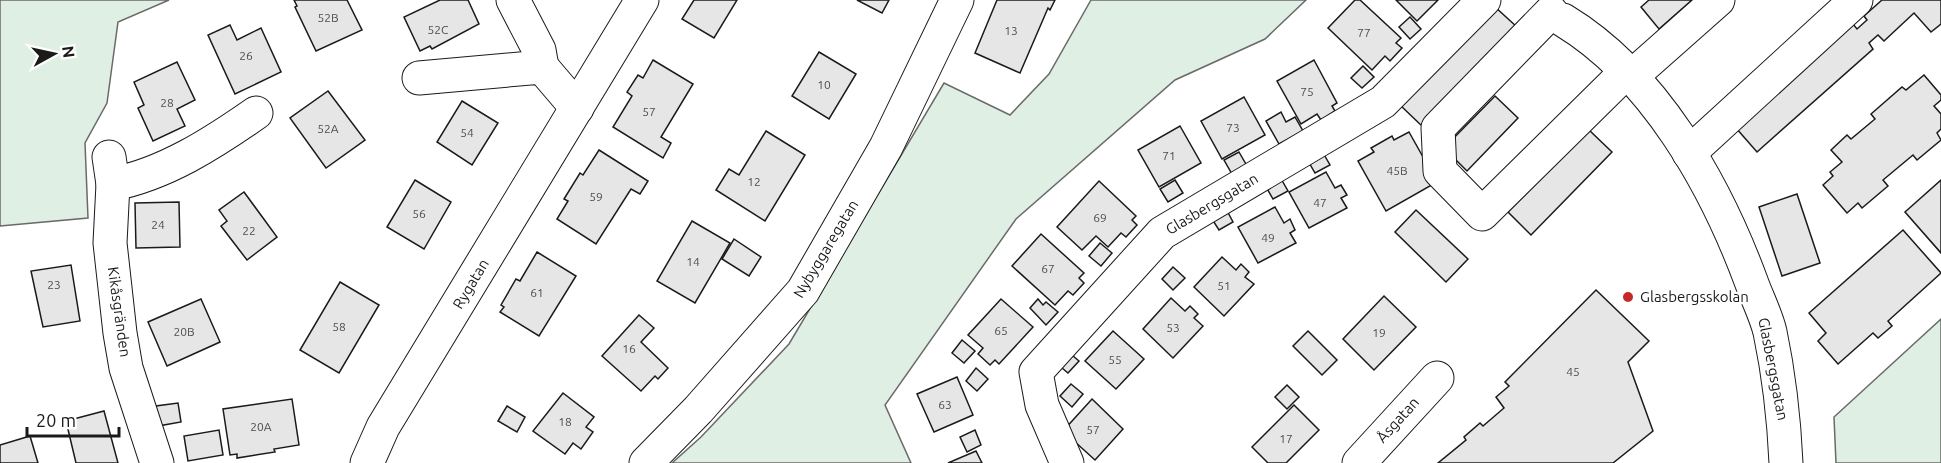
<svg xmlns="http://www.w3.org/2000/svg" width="1941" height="463" font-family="Ubuntu,sans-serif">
  <rect width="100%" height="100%" fill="#fff"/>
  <g fill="#e0efe3" stroke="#6a6a6a" stroke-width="1.5">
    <path d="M 0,0 L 169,0 L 118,22 L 107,103 L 85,143 L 88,218 L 0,226 Z"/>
    <path d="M 1091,0 L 1306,0 L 1265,39 L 1175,80 L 1016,219 L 885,405 L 911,463 L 672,463 L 701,437 L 789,344 L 944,83 L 1010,115 L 1049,74 Z"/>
    <path d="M 1941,319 L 1941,463 L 1836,463 L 1834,417 Z"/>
  </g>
  <g fill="#e6e6e6" stroke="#1a1a1a" stroke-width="1.5">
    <path d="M 294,0 L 347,0 L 362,30 L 316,51 L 295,7 L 297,6 Z"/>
    <path d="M 440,0 L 468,0 L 479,24 L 432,49 L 430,46 L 420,51 L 404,17 Z"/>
    <path d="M 694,0 L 737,0 L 714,38 L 682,19 Z"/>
    <path d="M 857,0 L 889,0 L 882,13 Z"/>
    <path d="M 997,0 L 1055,0 L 1050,10 L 1048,8 L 1020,73 L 975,53 Z"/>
    <path d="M 1355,0 L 1360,0 L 1401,38 L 1396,43 L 1402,48 L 1390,61 L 1385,56 L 1372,70 L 1328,28 Z"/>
    <path d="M 1396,0 L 1438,0 L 1417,21 Z"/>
    <path d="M 1649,0 L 1692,0 L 1659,29 L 1641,7 Z"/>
    <path d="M 1882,0 L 1941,0 L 1941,24 L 1931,32 L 1914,13 L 1884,41 L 1878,35 L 1869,43 L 1873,49 L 1757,152 L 1736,128 L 1853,24 L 1857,29 L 1867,20 L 1864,16 Z"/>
    <path d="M 1494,6 L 1517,27 L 1423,127 L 1400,105 Z"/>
    <path d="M 1410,17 L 1421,29 L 1410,39 L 1399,27 Z"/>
    <path d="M 230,25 L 237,40 L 261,28 L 281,72 L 235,94 L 208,35 Z"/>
    <path d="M 819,52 L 856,74 L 829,119 L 792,96 Z"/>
    <path d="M 653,60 L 693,84 L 661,137 L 671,143 L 663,158 L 613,127 L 632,96 L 627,92 L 638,75 L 643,78 Z"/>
    <path d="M 1314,60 L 1337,103 L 1332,106 L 1335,111 L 1321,120 L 1317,114 L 1301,124 L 1277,81 Z"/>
    <path d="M 177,62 L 195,100 L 177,109 L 185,126 L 153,141 L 138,108 L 144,105 L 134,82 Z"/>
    <path d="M 1363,66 L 1374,77 L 1362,88 L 1351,78 Z"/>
    <path d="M 1924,75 L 1941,95 L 1941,100 L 1934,106 L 1941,114 L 1941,129 L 1937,133 L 1941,140 L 1917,160 L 1913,155 L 1883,180 L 1888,186 L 1862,208 L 1858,203 L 1847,213 L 1823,185 L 1833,176 L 1830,172 L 1842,162 L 1831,150 L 1847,135 L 1851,139 L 1875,119 L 1871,114 L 1902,87 L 1906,90 Z"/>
    <path d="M 328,91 L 365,140 L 326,168 L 290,118 Z"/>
    <path d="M 1495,96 L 1518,118 L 1467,171 L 1444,148 Z"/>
    <path d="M 1244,97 L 1265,135 L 1222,159 L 1201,121 Z"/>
    <path d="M 462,101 L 498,123 L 472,165 L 437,142 Z"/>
    <path d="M 1281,112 L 1286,122 L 1295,117 L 1303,131 L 1279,144 L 1266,121 Z"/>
    <path d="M 1180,126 L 1201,163 L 1159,187 L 1138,150 Z"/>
    <path d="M 1589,130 L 1612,152 L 1531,235 L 1508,212 Z"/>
    <path d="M 766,131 L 805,155 L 765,221 L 716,190 L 729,169 L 739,175 Z"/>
    <path d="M 1409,132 L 1437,182 L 1386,211 L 1358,161 L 1374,152 L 1371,148 L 1392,136 L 1394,140 Z"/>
    <path d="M 599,150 L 648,181 L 640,194 L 631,189 L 596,244 L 557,219 L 568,201 L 564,199 L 580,173 L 583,175 Z"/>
    <path d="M 1322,151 L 1330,165 L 1315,173 L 1307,159 Z"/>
    <path d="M 1239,152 L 1247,166 L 1232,174 L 1224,160 Z"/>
    <path d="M 1326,172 L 1335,188 L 1341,185 L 1347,195 L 1341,198 L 1347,208 L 1309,228 L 1289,192 Z"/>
    <path d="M 1280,177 L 1288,191 L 1273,199 L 1265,185 Z"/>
    <path d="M 415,180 L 451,202 L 424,249 L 387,227 Z"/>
    <path d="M 1175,180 L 1183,193 L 1168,202 L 1160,189 Z"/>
    <path d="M 1941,180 L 1941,253 L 1905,212 Z"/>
    <path d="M 1099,181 L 1136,216 L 1132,220 L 1137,225 L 1126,237 L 1121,233 L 1108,247 L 1096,236 L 1082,250 L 1057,227 Z"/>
    <path d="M 244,192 L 277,237 L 247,260 L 221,226 L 227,221 L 219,210 Z"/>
    <path d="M 1797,194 L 1820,263 L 1782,276 L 1759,207 Z"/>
    <path d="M 179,202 L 180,247 L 136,248 L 135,203 Z"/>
    <path d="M 1225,207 L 1233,222 L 1219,230 L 1210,216 Z"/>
    <path d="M 1275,207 L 1284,223 L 1290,219 L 1295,230 L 1290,233 L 1296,243 L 1258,263 L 1238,227 Z"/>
    <path d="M 1416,210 L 1468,259 L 1446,282 L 1395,232 Z"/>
    <path d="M 692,221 L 730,243 L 695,303 L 657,281 Z"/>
    <path d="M 1903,230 L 1941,273 L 1888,321 L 1892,326 L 1878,338 L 1873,333 L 1838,364 L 1818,341 L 1826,333 L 1809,313 Z"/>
    <path d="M 1041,234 L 1084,273 L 1079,278 L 1084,283 L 1073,295 L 1068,291 L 1055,305 L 1012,266 Z"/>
    <path d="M 734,239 L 761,257 L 749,276 L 722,259 Z"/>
    <path d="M 1100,243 L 1112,253 L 1101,266 L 1089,256 Z"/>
    <path d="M 537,252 L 576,276 L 539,336 L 500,312 L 504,307 L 501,305 L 516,279 L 520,281 Z"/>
    <path d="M 1222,257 L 1236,270 L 1241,264 L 1249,272 L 1245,277 L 1254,284 L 1224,316 L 1194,287 Z"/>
    <path d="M 71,265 L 80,321 L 43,327 L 31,271 Z"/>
    <path d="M 1173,267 L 1185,278 L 1173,290 L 1162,279 Z"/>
    <path d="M 340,282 L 379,305 L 339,373 L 300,350 Z"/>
    <path d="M 1596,290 L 1649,341 L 1628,362 L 1653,431 L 1613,463 L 1438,463 L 1466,440 L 1464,437 L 1480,423 L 1483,426 L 1504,408 L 1496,397 L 1509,386 L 1505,382 Z"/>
    <path d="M 1384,296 L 1416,327 L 1374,370 L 1343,339 Z"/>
    <path d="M 1171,298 L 1185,311 L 1190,306 L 1198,314 L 1194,318 L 1203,326 L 1173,358 L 1143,329 Z"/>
    <path d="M 201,299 L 220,342 L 167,366 L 148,322 Z"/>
    <path d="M 1001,299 L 1033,327 L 999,364 L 995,360 L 990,365 L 978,354 L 983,348 L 968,335 Z"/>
    <path d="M 1038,299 L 1043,305 L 1046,302 L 1058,312 L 1046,325 L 1030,308 Z"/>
    <path d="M 639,315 L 654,328 L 641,342 L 668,368 L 658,379 L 655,376 L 641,391 L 602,356 Z"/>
    <path d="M 1113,331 L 1144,359 L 1116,389 L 1085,361 Z"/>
    <path d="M 1308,331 L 1337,360 L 1322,375 L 1293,346 Z"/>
    <path d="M 962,340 L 975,351 L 964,363 L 952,353 Z"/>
    <path d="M 1066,350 L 1079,361 L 1068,373 L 1056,363 Z"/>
    <path d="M 976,368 L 988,379 L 977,391 L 966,381 Z"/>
    <path d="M 957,377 L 973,415 L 934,432 L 917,394 Z"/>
    <path d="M 1071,384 L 1083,394 L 1072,407 L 1060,396 Z"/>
    <path d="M 1287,385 L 1299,397 L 1287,409 L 1275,397 Z"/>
    <path d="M 563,393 L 594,417 L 586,427 L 593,432 L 581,449 L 573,443 L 565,454 L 533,431 Z"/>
    <path d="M 292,399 L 299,445 L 274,449 L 275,452 L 237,458 L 237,454 L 230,455 L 223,409 Z"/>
    <path d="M 1092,399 L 1123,429 L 1095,460 L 1063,431 Z"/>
    <path d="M 178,403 L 181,422 L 158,426 L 156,406 Z"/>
    <path d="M 1294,405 L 1319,430 L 1286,463 L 1268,463 L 1252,447 Z"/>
    <path d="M 507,406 L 525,417 L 517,432 L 498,421 Z"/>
    <path d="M 104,411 L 118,463 L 76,463 L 66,421 Z"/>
    <path d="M 219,430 L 223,455 L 188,461 L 184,436 Z"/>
    <path d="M 975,430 L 981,445 L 967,452 L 960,437 Z"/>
    <path d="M 30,436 L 38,463 L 0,463 L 0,445 Z"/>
    <path d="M 976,451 L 982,463 L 948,463 Z"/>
  </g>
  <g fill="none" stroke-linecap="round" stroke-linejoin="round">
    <defs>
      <g id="minor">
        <path d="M 513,0 L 539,50 L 542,67"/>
        <path d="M 1551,12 L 1438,128 L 1440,171 L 1482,214 L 1626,72"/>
        <path d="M 1563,20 C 1654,75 1715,184 1751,281 C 1757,298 1766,315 1770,332 C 1779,375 1784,419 1786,463"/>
        <path d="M 1631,77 L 1718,0"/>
        <path d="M 419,78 L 542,67 L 577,108"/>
        <path d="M 1689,153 L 1856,0"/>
        <path d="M 109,157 L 113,184 L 110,243 L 120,333 L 126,368 L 157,463"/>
        <path d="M 113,184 C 165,174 213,143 256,113"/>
        <path d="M 367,463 L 383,427 L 642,0"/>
        <path d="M 646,463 L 698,410 L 803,291 L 886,147 L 957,0"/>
        <path d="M 1067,463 L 1042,405 L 1036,372 L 1162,233 L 1383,102 L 1484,0"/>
        <path d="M 1359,463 L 1437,378"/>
      </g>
    </defs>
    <use href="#minor" stroke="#1a1a1a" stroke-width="35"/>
    <use href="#minor" stroke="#fff" stroke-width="33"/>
  </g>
  <circle fill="#c62828" stroke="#fff" stroke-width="2" cx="1628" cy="297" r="6"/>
  <g text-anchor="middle" stroke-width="4.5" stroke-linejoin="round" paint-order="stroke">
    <g font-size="12" fill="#4d4d4d">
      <text x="328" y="22">52B</text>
      <text x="438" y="34">52C</text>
      <text x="1011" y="35">13</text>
      <text x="1364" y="37">77</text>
      <text x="246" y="60">26</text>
      <text x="824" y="89">10</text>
      <text x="1307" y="96">75</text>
      <text x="167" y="107">28</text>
      <text x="649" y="116">57</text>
      <text x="1233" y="132">73</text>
      <text x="328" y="133">52A</text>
      <text x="467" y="137">54</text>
      <text x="1169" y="160">71</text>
      <text x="1397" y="175">45B</text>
      <text x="754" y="186">12</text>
      <text x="596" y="201">59</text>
      <text x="1320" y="207">47</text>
      <text x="419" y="218">56</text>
      <text x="1100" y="222">69</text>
      <text x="158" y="229">24</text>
      <text x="249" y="235">22</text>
      <text x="1268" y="242">49</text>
      <text x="693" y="266">14</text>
      <text x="1048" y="273">67</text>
      <text x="54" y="289">23</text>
      <text x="1224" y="290">51</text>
      <text x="537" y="297">61</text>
      <text x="339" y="331">58</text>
      <text x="1173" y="332">53</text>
      <text x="1001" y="335">65</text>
      <text x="184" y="336">20B</text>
      <text x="1379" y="337">19</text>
      <text x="629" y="353">16</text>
      <text x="1115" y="364">55</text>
      <text x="1573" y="376">45</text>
      <text x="945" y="409">63</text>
      <text x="565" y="426">18</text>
      <text x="261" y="431">20A</text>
      <text x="1093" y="434">57</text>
      <text x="1286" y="443">17</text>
    </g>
    <g font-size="15" fill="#1a1a1a" stroke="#fff">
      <text transform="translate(1212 204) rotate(-31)" y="5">Glasbergsgatan</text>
      <text transform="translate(826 249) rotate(-59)" y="5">Nybyggaregatan</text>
      <text transform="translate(471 284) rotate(-59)" y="5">Rygatan</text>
      <text transform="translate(119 312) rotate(82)" y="5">Kikåsgränden</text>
      <text transform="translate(1773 369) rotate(79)" y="5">Glasbergsgatan</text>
      <text transform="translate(1398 420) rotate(-48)" y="5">Åsgatan</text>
    </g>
    <g font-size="15" fill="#1a1a1a" stroke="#fff" text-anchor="start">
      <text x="1640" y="302">Glasbergsskolan</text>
    </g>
  </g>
  <g transform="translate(54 54) rotate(82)" stroke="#ffffff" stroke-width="4.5" paint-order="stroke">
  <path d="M0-4.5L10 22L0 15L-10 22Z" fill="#1a1a1a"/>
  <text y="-9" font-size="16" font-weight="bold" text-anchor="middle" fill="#1a1a1a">N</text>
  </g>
  <path d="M27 427v9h92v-9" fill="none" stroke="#1a1a1a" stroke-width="3"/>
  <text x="36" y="427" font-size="18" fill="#1a1a1a" stroke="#ffffff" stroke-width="4.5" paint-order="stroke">20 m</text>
</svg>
